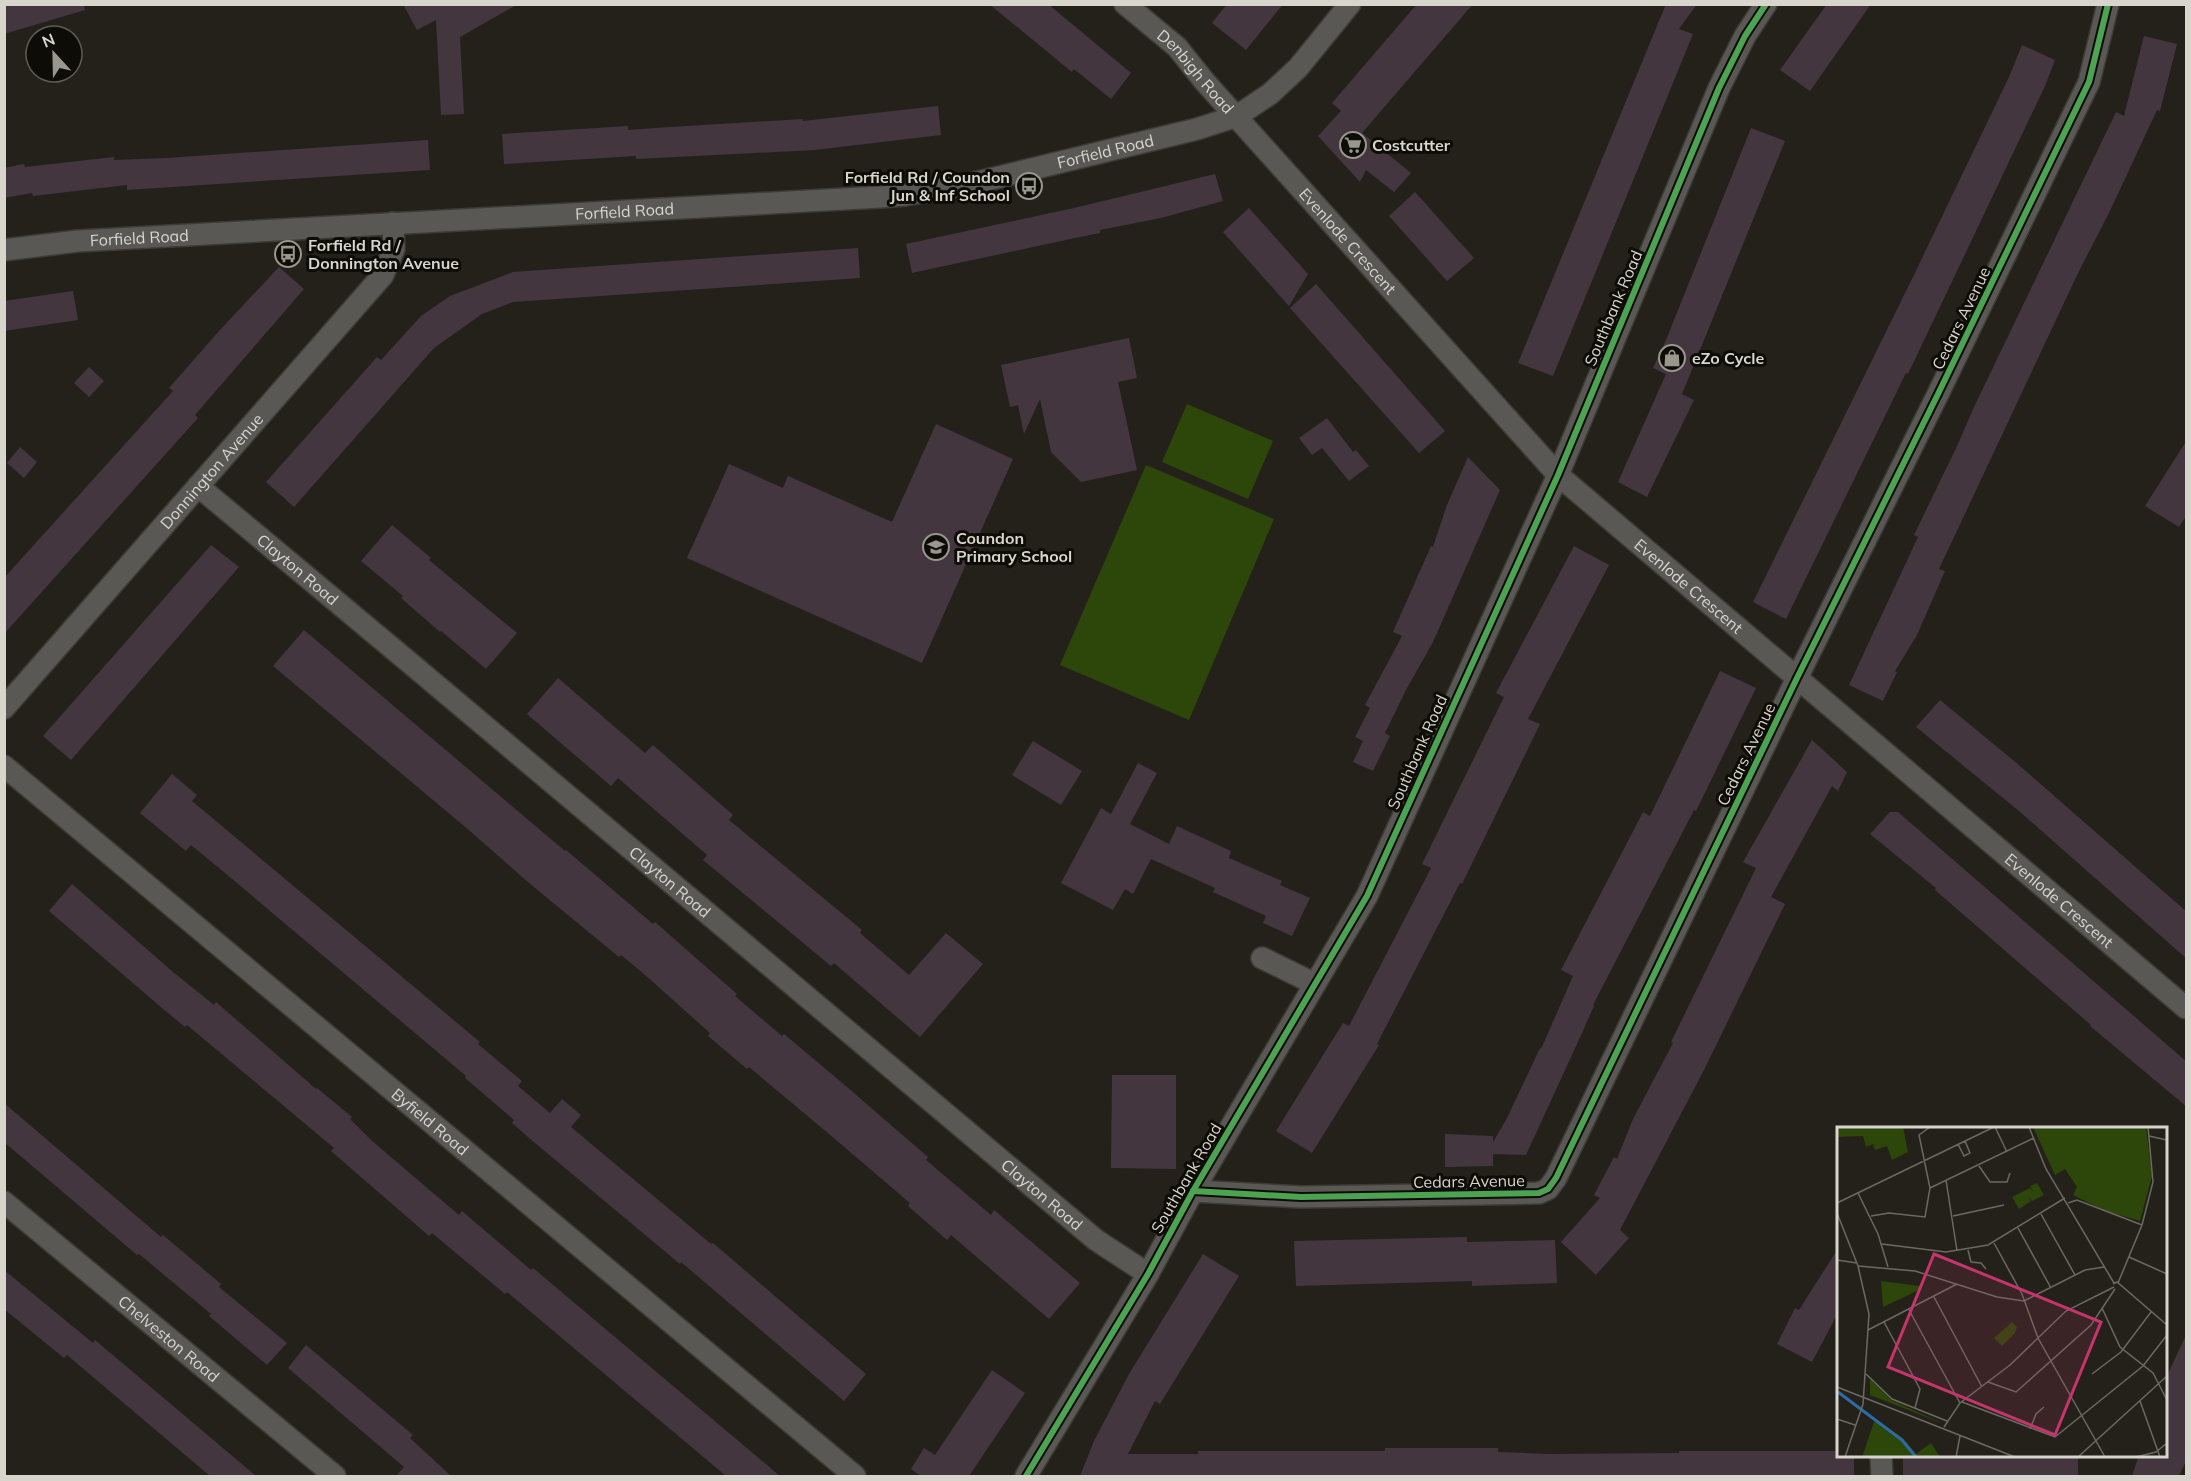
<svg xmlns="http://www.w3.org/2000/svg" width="2191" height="1481" font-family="Mulish,sans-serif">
  <rect width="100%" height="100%" fill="#23211a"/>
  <g fill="#2d4609">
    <path d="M 1187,404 L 1273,441 L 1248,499 L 1162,462 Z"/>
    <path d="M 1146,465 L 1274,519 L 1189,720 L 1060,665 Z"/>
  </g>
  <g fill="#44363f">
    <path d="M 4,4 L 84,4 L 85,10 L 4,34 Z"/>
    <path d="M 403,4 L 518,4 L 460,37 L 464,114 L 441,115 L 436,20 L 417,30 Z"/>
    <path d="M 989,4 L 1048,4 L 1131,73 L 1111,99 L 1074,69 L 1072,72 Z"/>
    <path d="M 1227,4 L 1283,4 L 1246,50 L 1212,23 Z"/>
    <path d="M 1417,4 L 1473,4 L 1362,133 L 1411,173 L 1394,192 L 1366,170 L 1360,182 L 1318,136 L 1341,111 L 1332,103 Z"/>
    <path d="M 1666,4 L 1697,4 L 1679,29 L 1693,34 L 1553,376 L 1518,363 Z"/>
    <path d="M 1827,4 L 1871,4 L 1810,91 L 1780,70 Z"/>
    <path d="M 2144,36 L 2177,44 L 2160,111 L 2157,110 L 2109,213 L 2079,271 L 1939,569 L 1945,571 L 1917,635 L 1895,671 L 1897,672 L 1883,701 L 1849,685 L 1918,537 L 1914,535 L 1958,444 L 1974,407 L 2116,112 L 2124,116 Z"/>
    <path d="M 2022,45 L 2055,60 L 2045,86 L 1908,374 L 1906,373 L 1786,619 L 1753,602 L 1911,281 L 2009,77 Z"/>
    <path d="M 938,106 L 941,135 L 815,150 L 636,159 L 636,156 L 504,164 L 502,134 L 628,126 L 628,130 L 655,128 L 803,119 L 803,121 Z"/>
    <path d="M 1751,128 L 1785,141 L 1682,394 L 1694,400 L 1647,497 L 1618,482 L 1666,374 L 1653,368 L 1666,340 Z"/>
    <path d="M 428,140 L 430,170 L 127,190 L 127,185 L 33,196 L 32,193 L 4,198 L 4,168 L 24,164 L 25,167 L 114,157 L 114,160 L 167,158 Z"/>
    <path d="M 1215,174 L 1223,201 L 1161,218 L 1100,230 L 1100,233 L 1080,237 L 912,273 L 906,244 L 1074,208 Z"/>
    <path d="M 1415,192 L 1474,258 L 1447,281 L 1389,216 Z"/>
    <path d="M 1249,208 L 1308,274 L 1289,306 L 1223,232 Z"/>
    <path d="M 858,248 L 860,278 L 513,302 L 482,314 L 434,348 L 294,507 L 266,482 L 377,357 L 381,360 L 421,316 L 450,296 L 513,272 Z"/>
    <path d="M 279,267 L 304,289 L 195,415 L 198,418 L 4,634 L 4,578 L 173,391 L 169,388 L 219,331 Z"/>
    <path d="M 1316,284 L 1445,431 L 1419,453 L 1290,308 Z"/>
    <path d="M 73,291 L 78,320 L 4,331 L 4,301 Z"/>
    <path d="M 1129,338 L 1137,378 L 1118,382 L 1137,470 L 1081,482 L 1051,452 L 1040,399 L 1024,434 L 1018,405 L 1010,407 L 1001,365 Z"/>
    <path d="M 89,367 L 104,381 L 89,397 L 74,383 Z"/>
    <path d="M 1327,418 L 1353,452 L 1356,450 L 1369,466 L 1349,481 L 1322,448 L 1312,455 L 1299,438 Z"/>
    <path d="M 936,424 L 1013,459 L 922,663 L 687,558 L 729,464 L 783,488 L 788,476 L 892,522 Z"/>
    <path d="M 2187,440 L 2187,515 L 2179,527 L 2145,506 Z"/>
    <path d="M 20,447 L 37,462 L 24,478 L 7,463 Z"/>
    <path d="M 1468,457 L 1500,490 L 1433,642 L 1406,690 L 1385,733 L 1390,736 L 1373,771 L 1353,762 L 1363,741 L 1355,737 L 1370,708 L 1365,705 L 1402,636 L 1393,632 L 1431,546 L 1433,547 L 1447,505 Z"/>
    <path d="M 392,525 L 431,558 L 429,560 L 517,633 L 486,669 L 441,631 L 440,632 L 401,598 L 403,596 L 361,561 Z"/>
    <path d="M 211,545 L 239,567 L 71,760 L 43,736 Z"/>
    <path d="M 1574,546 L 1609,565 L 1528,719 L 1540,724 L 1462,884 L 1460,883 L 1392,1015 L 1377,1044 L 1379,1045 L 1312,1153 L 1276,1131 L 1343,1023 L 1349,1026 L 1431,868 L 1422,864 L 1504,697 L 1496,693 Z"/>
    <path d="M 304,630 L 565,851 L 566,850 L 653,924 L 655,922 L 737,994 L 735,996 L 782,1036 L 784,1034 L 840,1081 L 928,1157 L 926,1160 L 991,1215 L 994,1210 L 1080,1283 L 1049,1319 L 951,1235 L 947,1240 L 908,1206 L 910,1203 L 829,1134 L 749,1067 L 747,1069 L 708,1036 L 710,1033 L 644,974 L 621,955 L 619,957 L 529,883 L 470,831 L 273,666 Z"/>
    <path d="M 1720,671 L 1756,688 L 1696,811 L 1694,810 L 1593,1005 L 1594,1006 L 1577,1044 L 1526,1155 L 1493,1154 L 1493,1166 L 1445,1167 L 1445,1134 L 1493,1136 L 1493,1142 L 1506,1120 L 1540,1048 L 1541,1049 L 1573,976 L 1561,970 L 1643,812 L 1650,816 Z"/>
    <path d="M 558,678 L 645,753 L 653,745 L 733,815 L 729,820 L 862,930 L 860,933 L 909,975 L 946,933 L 983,964 L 920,1037 L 834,963 L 831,966 L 703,860 L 707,855 L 618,778 L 611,786 L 527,714 Z"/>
    <path d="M 1940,700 L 2013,760 L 2187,912 L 2187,959 L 2019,811 L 1916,727 Z"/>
    <path d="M 1812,740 L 1847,772 L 1838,791 L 1832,786 L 1771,897 L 1785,904 L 1704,1070 L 1620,1230 L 1629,1238 L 1596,1275 L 1561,1242 L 1600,1198 L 1594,1195 L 1614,1157 L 1617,1159 L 1633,1119 L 1673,1043 L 1671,1042 L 1756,868 L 1743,862 Z"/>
    <path d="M 1033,741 L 1082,771 L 1061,805 L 1012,775 Z"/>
    <path d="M 1138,763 L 1157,773 L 1130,824 L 1169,844 L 1177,826 L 1231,851 L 1229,858 L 1282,881 L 1280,885 L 1310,898 L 1292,936 L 1263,923 L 1266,916 L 1213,892 L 1215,888 L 1151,859 L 1133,894 L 1125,889 L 1113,910 L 1061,883 L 1101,808 L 1111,814 Z"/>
    <path d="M 172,774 L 197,795 L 192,801 L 480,1042 L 478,1044 L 522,1081 L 518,1086 L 550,1113 L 562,1099 L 581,1115 L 571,1127 L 711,1244 L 713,1243 L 866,1374 L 844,1401 L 681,1262 L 680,1264 L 529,1138 L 512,1123 L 514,1120 L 465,1078 L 466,1076 L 231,878 L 191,845 L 186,851 L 140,813 Z"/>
    <path d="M 1890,812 L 1898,812 L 2187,1062 L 2187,1107 L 2090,1026 L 2091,1025 L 1935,890 L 1936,888 L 1870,834 Z"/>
    <path d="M 72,884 L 173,972 L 214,1005 L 216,1002 L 316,1089 L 317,1088 L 352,1117 L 350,1119 L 371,1140 L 459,1215 L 462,1211 L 531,1270 L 533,1268 L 780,1476 L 726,1476 L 507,1292 L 505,1294 L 432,1233 L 429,1236 L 331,1151 L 334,1148 L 187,1025 L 185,1027 L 162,1008 L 49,911 Z"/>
    <path d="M 1112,1075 L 1176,1075 L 1176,1169 L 1111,1168 Z"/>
    <path d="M 4,1103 L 161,1237 L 163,1235 L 221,1284 L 219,1287 L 287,1343 L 267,1365 L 209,1316 L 211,1314 L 139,1254 L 137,1255 L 4,1142 Z"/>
    <path d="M 1467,1237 L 1467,1242 L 1555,1240 L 1557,1283 L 1472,1286 L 1472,1281 L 1296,1286 L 1294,1241 Z"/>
    <path d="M 1839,1247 L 1839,1311 L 1812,1362 L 1777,1344 L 1795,1308 L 1799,1310 Z"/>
    <path d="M 1203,1254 L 1239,1276 L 1160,1404 L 1155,1401 L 1128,1454 L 1198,1454 L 1198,1451 L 1385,1451 L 1385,1448 L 1498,1448 L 1498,1452 L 1548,1454 L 1679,1453 L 1679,1451 L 1839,1451 L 1839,1455 L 1854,1455 L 1854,1476 L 1080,1476 L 1094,1441 L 1129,1374 Z"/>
    <path d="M 4,1270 L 93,1343 L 95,1340 L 256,1476 L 210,1476 L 67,1355 L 64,1358 L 4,1309 Z"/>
    <path d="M 2187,1333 L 2187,1459 L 2179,1476 L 2132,1476 L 2139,1455 L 2166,1455 L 2166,1378 Z"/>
    <path d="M 306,1345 L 413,1435 L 410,1438 L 451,1476 L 396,1476 L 404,1467 L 288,1368 Z"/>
    <path d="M 992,1370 L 1025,1393 L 1002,1427 L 969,1476 L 921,1476 L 911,1469 L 924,1448 L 935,1455 Z"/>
    <rect x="1903" y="1455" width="175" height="21"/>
  </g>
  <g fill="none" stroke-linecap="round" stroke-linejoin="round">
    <defs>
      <g id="street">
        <path id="s1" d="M 1125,4 L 1177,47 L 1205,82 L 1558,475 L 2186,1008"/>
        <path id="s2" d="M 4,250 L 78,241 L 880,197 L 905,195 L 966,185 L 1197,129 L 1237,116 L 1270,94 L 1298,68 L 1350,4"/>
        <path id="s3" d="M 198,486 L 410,663 L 1096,1240 L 1148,1274"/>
        <path id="s4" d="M 4,708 L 383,275 L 394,249 L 393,223"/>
        <path id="s5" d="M 4,766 L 855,1476"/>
        <path d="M 1262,958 L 1315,984"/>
        <path d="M 1193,1191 L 1301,1197 L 1539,1193 L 1548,1189 L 1556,1178 L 1797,678 L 1938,394 L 2089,82 L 2108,4"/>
        <path id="s6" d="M 4,1202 L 335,1476"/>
        <path d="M 1881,1456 L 1882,1476"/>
        <path d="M 1026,1476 L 1148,1274 L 1193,1191 L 1367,896 L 1558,475 L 1719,88 L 1745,36 L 1766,4"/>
      </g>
    </defs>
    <use href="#street" stroke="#3d3b36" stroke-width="24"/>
    <use href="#street" stroke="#5a5854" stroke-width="21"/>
    <defs>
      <g id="cycleway">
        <path d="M 1193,1191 L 1301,1197 L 1539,1193 L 1548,1189 L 1556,1178 L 1797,678 L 1938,394 L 2089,82 L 2108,4"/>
        <path d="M 1026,1476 L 1148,1274 L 1193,1191 L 1367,896 L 1558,475 L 1719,88 L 1745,36 L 1766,4"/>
      </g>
    </defs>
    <use href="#cycleway" stroke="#0e0c07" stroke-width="10"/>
    <use href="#cycleway" stroke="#4ca352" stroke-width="6"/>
  </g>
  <defs>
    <symbol id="supermarket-ring" viewBox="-11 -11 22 22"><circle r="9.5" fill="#0e0c07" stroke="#99968e" stroke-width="1.5"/><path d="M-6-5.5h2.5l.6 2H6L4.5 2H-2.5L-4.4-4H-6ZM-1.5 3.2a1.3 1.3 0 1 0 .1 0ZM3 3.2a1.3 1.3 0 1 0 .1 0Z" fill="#99968e"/></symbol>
    <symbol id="bus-ring" viewBox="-11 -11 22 22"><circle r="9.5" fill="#0e0c07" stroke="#99968e" stroke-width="1.5"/><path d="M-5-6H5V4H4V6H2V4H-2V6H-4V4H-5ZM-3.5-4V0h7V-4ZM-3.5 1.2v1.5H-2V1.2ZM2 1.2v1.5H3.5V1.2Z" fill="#99968e"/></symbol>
    <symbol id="shop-ring" viewBox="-11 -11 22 22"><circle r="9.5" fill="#0e0c07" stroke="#99968e" stroke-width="1.5"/><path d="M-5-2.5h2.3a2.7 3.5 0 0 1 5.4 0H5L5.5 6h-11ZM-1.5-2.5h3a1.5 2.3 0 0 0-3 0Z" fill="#99968e"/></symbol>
    <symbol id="school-ring" viewBox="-11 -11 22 22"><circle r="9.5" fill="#0e0c07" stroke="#99968e" stroke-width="1.5"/><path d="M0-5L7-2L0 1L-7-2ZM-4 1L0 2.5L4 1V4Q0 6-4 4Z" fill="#99968e"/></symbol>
  </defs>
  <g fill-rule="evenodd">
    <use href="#supermarket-ring" x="1338" y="130" width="30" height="30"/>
    <use href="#bus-ring" x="1014" y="171" width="30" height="30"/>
    <use href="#bus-ring" x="273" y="239" width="30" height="30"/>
    <use href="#shop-ring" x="1657" y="343" width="30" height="30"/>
    <use href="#school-ring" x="921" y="532" width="30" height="30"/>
  </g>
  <g text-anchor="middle" stroke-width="6" stroke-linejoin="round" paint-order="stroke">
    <g font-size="16" fill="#d8d5cd" stroke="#0e0c07">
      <text dy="6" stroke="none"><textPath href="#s1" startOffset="98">Denbigh Road</textPath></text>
      <text dy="6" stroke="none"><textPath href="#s2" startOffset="1108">Forfield Road</textPath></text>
      <text dy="6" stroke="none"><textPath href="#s2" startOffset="622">Forfield Road</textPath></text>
      <text dy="6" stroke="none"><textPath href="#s2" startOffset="136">Forfield Road</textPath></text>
      <text dy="6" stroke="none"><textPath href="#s1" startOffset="326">Evenlode Crescent</textPath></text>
      <text transform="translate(1613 308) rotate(-67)" y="6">Southbank Road</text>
      <text transform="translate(1961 318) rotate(-64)" y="6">Cedars Avenue</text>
      <text dy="6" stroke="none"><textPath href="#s4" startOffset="315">Donnington Avenue</textPath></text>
      <text dy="6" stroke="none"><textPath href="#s3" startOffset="130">Clayton Road</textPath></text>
      <text dy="6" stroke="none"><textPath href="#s1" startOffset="812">Evenlode Crescent</textPath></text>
      <text transform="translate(1417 752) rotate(-66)" y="6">Southbank Road</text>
      <text transform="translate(1746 754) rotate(-64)" y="6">Cedars Avenue</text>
      <text dy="6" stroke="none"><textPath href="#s3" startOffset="616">Clayton Road</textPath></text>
      <text dy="6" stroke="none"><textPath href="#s1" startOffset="1298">Evenlode Crescent</textPath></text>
      <text dy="6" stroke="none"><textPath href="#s5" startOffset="555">Byfield Road</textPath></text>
      <text transform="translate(1186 1178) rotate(-60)" y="6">Southbank Road</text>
      <text transform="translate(1469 1181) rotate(-1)" y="6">Cedars Avenue</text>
      <text dy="6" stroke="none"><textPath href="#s3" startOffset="1102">Clayton Road</textPath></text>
      <text dy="6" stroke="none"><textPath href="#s6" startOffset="214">Chelveston Road</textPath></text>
    </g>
    <g font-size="16" font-weight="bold" fill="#d8d5cd" stroke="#0e0c07" text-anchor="start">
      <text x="1372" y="151">Costcutter</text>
      <text x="1010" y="183" text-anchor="end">Forfield Rd / Coundon<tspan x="1010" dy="18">Jun &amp; Inf School</tspan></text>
      <text x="308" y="251">Forfield Rd /<tspan x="308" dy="18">Donnington Avenue</tspan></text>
      <text x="1692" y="364">eZo Cycle</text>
      <text x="956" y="544">Coundon<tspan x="956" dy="18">Primary School</tspan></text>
    </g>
  </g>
  <g transform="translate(1837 1127)">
    <rect width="330" height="330" fill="#23211a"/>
    <path d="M 0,0 L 66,0 L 71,25 L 55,33 L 50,19 L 38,23 L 36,17 L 29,20 L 26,9 L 0,10 ZM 196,0 L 309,0 L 315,49 L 303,94 L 268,84 L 236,68 L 240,60 L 228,42 L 218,48 ZM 200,56 L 207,68 L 195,74 L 191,69 L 194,74 L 182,82 L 175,70 L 193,61 L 196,64 L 193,59 ZM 44,154 L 83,159 L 84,162 L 46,180 ZM 175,195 L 180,200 L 178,206 L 165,219 L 157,211 ZM 33,252 L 54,273 L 107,297 L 33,268 ZM 38,292 L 66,311 L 79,327 L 94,316 L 103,330 L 25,330 Z" fill="#2d4609"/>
    <path fill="none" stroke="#2b6ca8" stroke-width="3" d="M 1,265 L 65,313 L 79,330"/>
    <path fill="none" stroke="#6b6962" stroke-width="1.5" d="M 158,0 L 170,25M 192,0 L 209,42 L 277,156M 312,9 L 330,13M 121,17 L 127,29 L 133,26 L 128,14M 142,39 L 153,55 L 170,55 L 173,46M 109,53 L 120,124M 93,61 L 197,11M 21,66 L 41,107 L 51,140M 0,76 L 157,0M 231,76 L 240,73 L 305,98M 0,86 L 21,139 L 32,187 L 26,277 L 8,330M 204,87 L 238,148M 34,89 L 52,86 L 88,90 L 93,61 L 82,8 L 93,0M 116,89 L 167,78M 181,101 L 214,161M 157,116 L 185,167 L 201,211 L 268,330M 45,117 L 109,125 L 151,118 L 228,71M 131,123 L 134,135 L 144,136 L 149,142M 292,130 L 330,147M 0,133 L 20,136M 21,139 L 78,144 L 160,170 L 187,174 L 248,143 L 267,140M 281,156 L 305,98 L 316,55 L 311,0M 276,157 L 280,155 L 330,198M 97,170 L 145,260M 265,181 L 283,220 L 316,246 L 330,273M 72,183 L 123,276M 47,195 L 83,262 L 78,281M 31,203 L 120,157M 29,247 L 55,272 L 110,294M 255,247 L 284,225 L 314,185M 151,255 L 179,265 L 254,198 L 278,162M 0,260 L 178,330M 303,274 L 323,330M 125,275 L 218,310 L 306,239 L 330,208M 0,292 L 18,298M 107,300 L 123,276 L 173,238 L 229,184 L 277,160M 193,302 L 199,287 L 207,280M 119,330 L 123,309M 241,330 L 330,249M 299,330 L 319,325 L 330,316"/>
    <path fill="#c5346c" fill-opacity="0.15" stroke="#c5346c" stroke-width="3" d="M 97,127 L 264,195 L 218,308 L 51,240 Z"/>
    <rect width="330" height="330" fill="none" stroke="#d8d5cd" stroke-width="3"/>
  </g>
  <rect width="2191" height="1481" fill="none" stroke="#d8d5cd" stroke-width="12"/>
  <g transform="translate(54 54) rotate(338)"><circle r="28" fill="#0e0c07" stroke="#5f5c56" stroke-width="1.5"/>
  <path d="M0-4.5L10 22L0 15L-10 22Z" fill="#99968e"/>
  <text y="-9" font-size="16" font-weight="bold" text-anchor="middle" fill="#d8d5cd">N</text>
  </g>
</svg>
